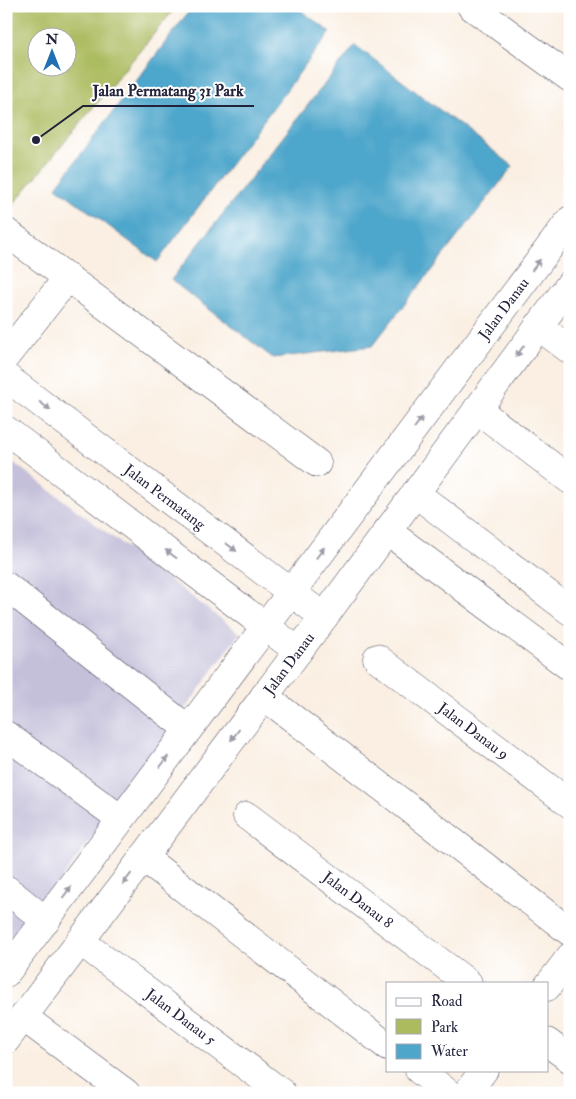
<svg xmlns="http://www.w3.org/2000/svg" width="576" height="1099" font-family="'IM FELL Double Pica',serif">
  <rect width="100%" height="100%" fill="#fff"/>
  <filter id="ink" filterUnits="userSpaceOnUse"><feTurbulence type="fractalNoise" baseFrequency=".02" numOctaves="2"/><feDisplacementMap in="SourceGraphic" scale="10" xChannelSelector="R" yChannelSelector="G"/><feConvolveMatrix kernelMatrix="1 2 1 2 8 2 1 2 1" color-interpolation-filters="sRGB"/></filter>
  <filter id="wash" filterUnits="userSpaceOnUse"><feTurbulence type="fractalNoise" baseFrequency=".0096" numOctaves="4" result="noise"/><feDisplacementMap in="SourceGraphic" scale="20" xChannelSelector="R" yChannelSelector="G"/><feGaussianBlur stdDeviation="1.12" result="paint"/><feColorMatrix in="noise" values="0 0 0 0 0 0 0 0 0 0 0 0 0 0 0 0 0 1.4 0 .05"/><feComposite in="paint" operator="in"/></filter>
  <g filter="url(#wash)">
    <rect width="100%" height="100%" fill="#faefe2"/>
    <path fill="#c5c0da" d="M 6,457 L 240,633 L 6,956 Z"/>
    <path fill="#abbb5e" stroke="#666e4c" fill-rule="evenodd" d="M 6,6 L 177,6 L 6,213 ZM 38,38 L 68,38 L 68,68 L 38,68 Z"/>
    <g fill="#4ea6cb" stroke="#386483">
      <path d="M 193,6 L 295,6 L 330,32 L 157,262 L 56,187 Z"/>
      <path d="M 355,45 L 513,166 L 372,346 L 273,358 L 171,280 Z"/>
    </g>
  </g>
  <g filter="url(#ink)">
    <g fill="none" stroke-linecap="round" stroke-linejoin="round">
      <defs>
        <g id="minor">
          <path d="M 471,6 L 570,78"/>
          <path d="M 6,232 L 317,463"/>
          <path d="M 538,326 L 570,350"/>
          <path d="M 6,356 L 68,277"/>
          <path id="s1" d="M 6,377 L 324,617"/>
          <path d="M 477,409 L 570,480"/>
          <path d="M 6,430 L 298,651"/>
          <path d="M 415,493 L 570,611"/>
          <path d="M 387,531 L 570,667"/>
          <path d="M 6,586 L 188,729"/>
          <path id="s2" d="M 377,658 L 570,804"/>
          <path d="M 264,696 L 570,932"/>
          <path d="M 6,735 L 121,819"/>
          <path id="s3" d="M 247,816 L 468,983"/>
          <path d="M 143,857 L 387,1046"/>
          <path d="M 6,889 L 46,921"/>
          <path id="s4" d="M 80,941 L 282,1093"/>
          <path id="s5" d="M 6,973 L 570,220"/>
          <path d="M 547,987 L 570,957"/>
          <path d="M 23,1017 L 126,1093"/>
          <path id="s6" d="M 6,1040 L 324,617 L 570,284"/>
          <path d="M 547,1042 L 570,1059"/>
          <path d="M 419,1070 L 448,1093"/>
          <path d="M 467,1093 L 484,1070"/>
        </g>
      </defs>
      <use href="#minor" stroke="#424154" stroke-width="29"/>
      <use href="#minor" stroke="#fff" stroke-width="28"/>
    </g>
    <defs><path id="oneway-solid" d="M-6-.8H1V-3.2L6.5 0L1 3.2V.8H-6Z" transform="scale(1.25)"/></defs>
    <g fill="#9c9ca7">
      <use href="#oneway-solid" transform="translate(536 265) rotate(-53)"/>
      <use href="#oneway-solid" transform="translate(520 351) rotate(126)"/>
      <use href="#oneway-solid" transform="translate(45 406) rotate(37)"/>
      <use href="#oneway-solid" transform="translate(418 423) rotate(-53)"/>
      <use href="#oneway-solid" transform="translate(231 547) rotate(37)"/>
      <use href="#oneway-solid" transform="translate(320 553) rotate(-53)"/>
      <use href="#oneway-solid" transform="translate(171 554) rotate(-143)"/>
      <use href="#oneway-solid" transform="translate(235 735) rotate(127)"/>
      <use href="#oneway-solid" transform="translate(164 762) rotate(-53)"/>
      <use href="#oneway-solid" transform="translate(127 879) rotate(127)"/>
      <use href="#oneway-solid" transform="translate(67 892) rotate(-53)"/>
    </g>
  </g>
  <g text-anchor="middle" stroke-width="4" stroke-linejoin="round" paint-order="stroke">
    <g font-size="15" fill="#22223b" stroke="#fff">
      <text dy="5" stroke="none"><textPath href="#s5" startOffset="830">Jalan Danau</textPath></text>
      <text dy="5" stroke="none"><textPath href="#s1" startOffset="199">Jalan Permatang</textPath></text>
      <text dy="5" stroke="none"><textPath href="#s6" startOffset="471">Jalan Danau</textPath></text>
      <text dy="5" stroke="none"><textPath href="#s2" startOffset="121">Jalan Danau 9</textPath></text>
      <text dy="5" stroke="none"><textPath href="#s3" startOffset="139">Jalan Danau 8</textPath></text>
      <text dy="5" stroke="none"><textPath href="#s4" startOffset="126">Jalan Danau 5</textPath></text>
    </g>
  </g>
  <path fill="none" stroke="#22223b" stroke-width="2" d="M36 140L83 106H254"/>
  <circle fill="#22223b" stroke="#fff" stroke-width="2" cx="36" cy="140" r="5"/>
  <g font-size="16" text-anchor="middle" font-weight="bold" fill="#22223b" stroke="#fff" stroke-width="4" stroke-linejoin="round" paint-order="stroke">
    <text x="168" y="96">Jalan Permatang 31 Park</text>
  </g>
  <rect width="576" height="1099" fill="none" stroke="#fff" stroke-width="25"/>
  <rect x="386" y="982" width="162" height="90" fill="#ffffff" stroke="#a7a7b1"/>
  <rect x="396" y="998" width="25" height="8" fill="#ffffff" stroke="#a7a7b1"/>
  <text x="431" y="1006" font-size="15" fill="#22223b">Road</text>
  <rect x="396" y="1019" width="25" height="15" fill="#abbb5e" stroke="#a7a7b1"/>
  <text x="431" y="1032" font-size="15" fill="#22223b">Park</text>
  <rect x="396" y="1044" width="25" height="15" fill="#4ea6cb" stroke="#a7a7b1"/>
  <text x="431" y="1056" font-size="15" fill="#22223b">Water</text>
  <g transform="translate(52 52)"><circle r="24" fill="#ffffff" stroke="#a7a7b1"/>
  <path d="M0-4L9 19L0 12L-9 19Z" fill="#1f6fb2"/>
  <text y="-8" font-size="14" font-weight="bold" text-anchor="middle" fill="#22223b">N</text>
  </g>
</svg>
